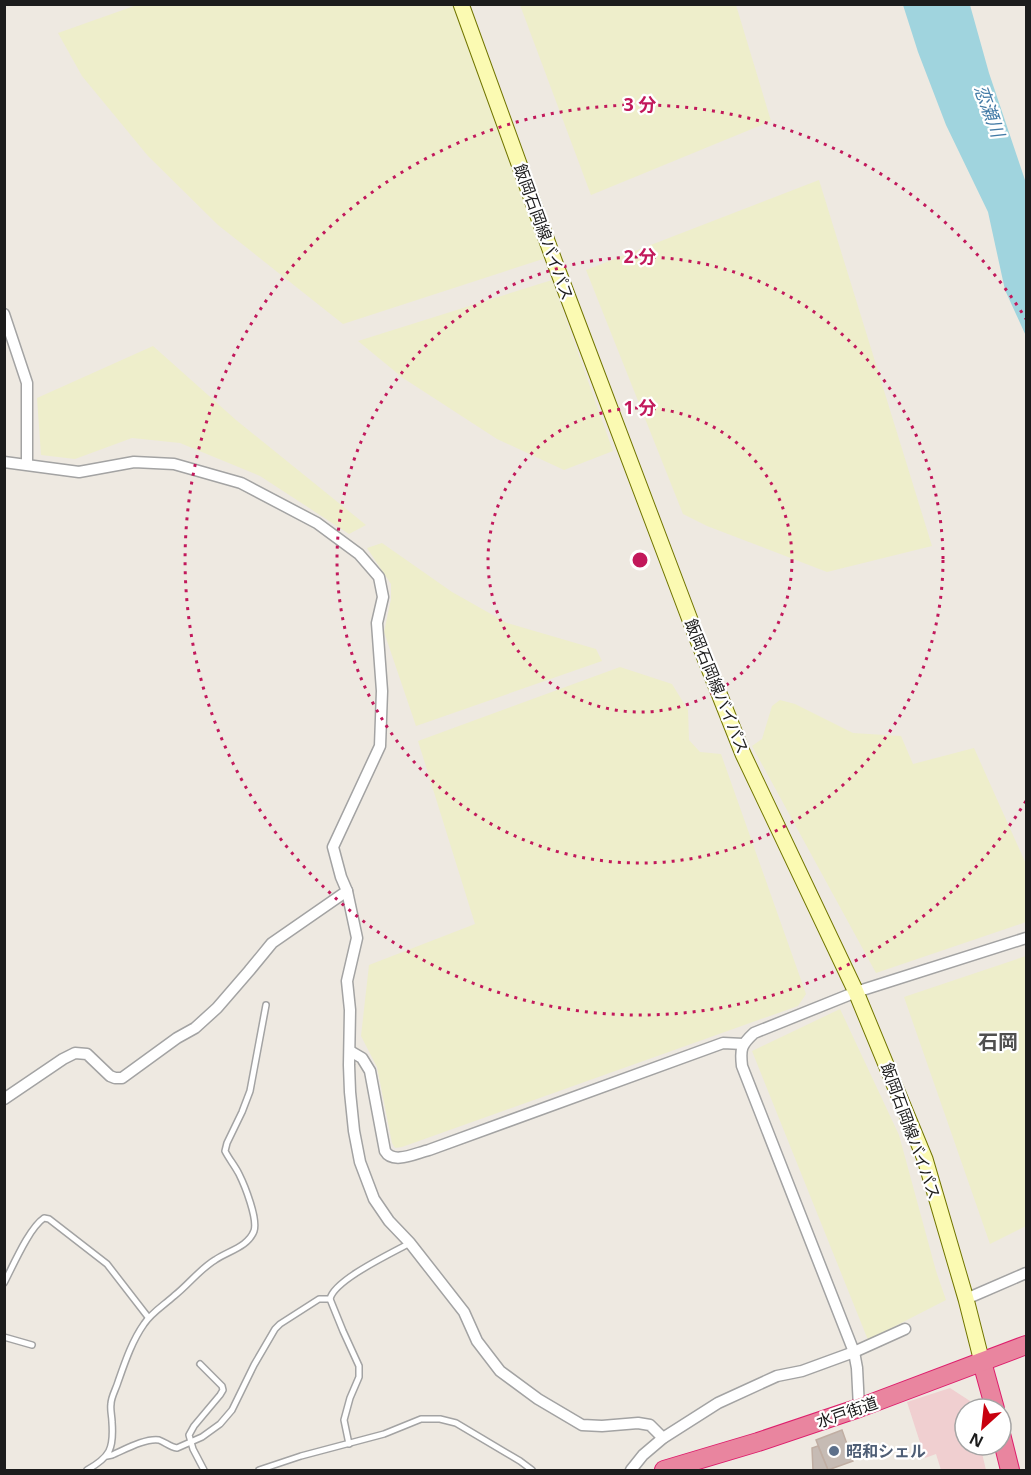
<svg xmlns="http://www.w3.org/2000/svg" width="1031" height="1475" font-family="'Noto Sans','Noto Sans JP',sans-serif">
  <rect width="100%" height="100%" fill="#eee9e1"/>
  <path fill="#f0cfd0" d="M 950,1388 L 970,1401 L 971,1409 L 965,1409 L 965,1445 L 980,1445 L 986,1470 L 941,1470 L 936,1454 L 925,1458 L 907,1402 Z"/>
  <g fill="#eeeecb">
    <path d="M 137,5 L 456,5 L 546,258 L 343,324 L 218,225 L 148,156 L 82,76 L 58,33 Z"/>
    <path d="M 520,5 L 736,5 L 771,121 L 591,195 Z"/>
    <path d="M 819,180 L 932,546 L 827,572 L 707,526 L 683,514 L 586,270 Z"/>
    <path d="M 552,280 L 613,451 L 564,470 L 497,439 L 403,378 L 358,341 Z"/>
    <path d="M 153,346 L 236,420 L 366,525 L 349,534 L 260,476 L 180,443 L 132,438 L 75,459 L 41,455 L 37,398 Z"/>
    <path d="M 382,543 L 452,592 L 507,623 L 596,649 L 602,661 L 416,726 L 384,632 L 391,599 L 391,584 L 367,548 Z"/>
    <path d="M 620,667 L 672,684 L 688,710 L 689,740 L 700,752 L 721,754 L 806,994 L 798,1006 L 402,1147 L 395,1148 L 392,1143 L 377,1067 L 361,1036 L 369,965 L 475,924 L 418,741 Z"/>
    <path d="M 780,700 L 795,704 L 853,733 L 901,736 L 913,764 L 974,748 L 1026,864 L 1026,922 L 876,973 L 752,746 L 762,739 L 772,706 Z"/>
    <path d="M 1026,956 L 1026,1226 L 990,1244 L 904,997 Z"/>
    <path d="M 840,1009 L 899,1135 L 936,1271 L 946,1300 L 868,1340 L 752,1051 Z"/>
  </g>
  <path fill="#a0d4de" d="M 903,5 L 970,5 L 989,73 L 1026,183 L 1026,336 L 1005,290 L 988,212 L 946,125 L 918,52 Z"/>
  <g fill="#c6bbb4" stroke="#c0aea3" stroke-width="1.5">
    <path d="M 842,1430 L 853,1461 L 828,1470 L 816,1440 Z"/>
    <path d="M 818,1446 L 828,1470 L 829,1470 L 813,1470 L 812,1448 Z"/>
  </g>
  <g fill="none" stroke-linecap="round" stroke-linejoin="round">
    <defs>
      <g id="lane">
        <path d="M 4,1283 C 13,1266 29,1228 44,1218 L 49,1219 L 107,1264 L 148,1317"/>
        <path d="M 4,1337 L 32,1345"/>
        <path d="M 200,1364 L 222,1386 L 223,1390 L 220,1395 L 194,1426 L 189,1435 L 193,1449 L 204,1470"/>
        <path d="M 349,1444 L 344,1420 L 350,1398 L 359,1377 L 359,1366 L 343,1331 L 330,1299 C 334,1280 392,1253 410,1243"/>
        <path d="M 107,1456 L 112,1455 C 124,1450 145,1438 159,1440 C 165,1442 170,1447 177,1448 L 202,1437 L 220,1424 L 232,1410 L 254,1365 L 275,1329 L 280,1324 L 319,1299 L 330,1299"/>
        <path d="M 87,1470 C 110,1457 114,1449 112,1422 C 112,1416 110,1410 111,1404 C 111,1397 116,1389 118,1382 C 125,1362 132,1341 144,1324 C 151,1313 164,1305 174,1296 C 188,1285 200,1269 215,1260 C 228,1251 248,1247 254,1231 C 258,1219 245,1186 239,1174 C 235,1166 229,1159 225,1151 L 227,1143 L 242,1112 L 250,1091 L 266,1005"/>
        <path d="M 259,1470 L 301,1456 L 384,1434 L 421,1419 L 440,1419 L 456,1423 L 520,1461 L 532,1470"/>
      </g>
      <g id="street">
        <path d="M 4,314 L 27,383 L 27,464"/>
        <path d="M 4,462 L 79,472 L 134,462 L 174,464 L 241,483 L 317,523 L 359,554 L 379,577 L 383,597 L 377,623 L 382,691 L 380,746 L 333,847 L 341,877 L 347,891 L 357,938 L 347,981 L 350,1010 L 349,1065 L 350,1092 L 354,1131 L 360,1162 L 374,1199 L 389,1221 L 410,1243 L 464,1312 L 477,1341 L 500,1371 L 538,1399 L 582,1425 L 602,1426 L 638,1423 L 650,1425 L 663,1438"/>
        <path d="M 350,1051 L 362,1058 L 370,1071 L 385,1151 C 393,1165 416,1153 429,1150 L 723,1043 L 743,1044"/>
        <path d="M 4,1099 L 63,1059 L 75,1053 L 87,1054 L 110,1076 L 115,1078 L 122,1078 L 177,1038 L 195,1028 L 217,1008 L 249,971 L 272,943 L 347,891"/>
        <path d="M 966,1299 L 1026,1273"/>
        <path d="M 859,1408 L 857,1368 L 854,1352 L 742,1066 C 740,1049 741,1045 754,1033 L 856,992 L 1026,938"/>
        <path d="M 631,1470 L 643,1455 L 663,1438 L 718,1403 L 777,1376 L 802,1371 L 854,1352 L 905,1329"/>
      </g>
      <path id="secondary" d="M 461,4 L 555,263 L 695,633 L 743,754 L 856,992 L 925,1159 L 966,1299 L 982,1362"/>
      <g id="highway">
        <path d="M 982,1362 L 995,1409"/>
        <path d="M 1001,1434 L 1010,1470"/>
        <path d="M 664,1470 L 758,1442 L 859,1408 L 1026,1345"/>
      </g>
    </defs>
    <use href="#lane" stroke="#a3a3a3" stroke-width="8"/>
    <use href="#street" stroke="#a3a3a3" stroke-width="13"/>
    <use href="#secondary" stroke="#717501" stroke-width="17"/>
    <use href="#highway" stroke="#dd1e6c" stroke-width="20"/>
    <use href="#lane" stroke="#fff" stroke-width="5"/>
    <use href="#street" stroke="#fff" stroke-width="10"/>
    <use href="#secondary" stroke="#fbfab2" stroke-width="15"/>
    <use href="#highway" stroke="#e9859f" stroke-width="18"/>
  </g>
  <g fill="none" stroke="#c2185b" stroke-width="3" stroke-dasharray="3 6">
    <circle cx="640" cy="560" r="152"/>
    <circle cx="640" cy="560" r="303"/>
    <path d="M1026 801A455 455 0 1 1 1026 319"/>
  </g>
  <circle fill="#5c6f8a" stroke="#fff" stroke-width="2" cx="834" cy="1451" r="6"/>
  <g text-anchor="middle" stroke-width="4.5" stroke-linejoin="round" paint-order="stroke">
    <g font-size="16" fill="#1c1c1c" stroke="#fff">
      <text transform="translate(544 232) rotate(70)" y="6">飯岡石岡線バイパス</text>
      <text transform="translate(717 686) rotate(68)" y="6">飯岡石岡線バイパス</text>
      <text transform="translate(911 1131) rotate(70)" y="6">飯岡石岡線バイパス</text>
      <text transform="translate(847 1412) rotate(-19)" y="6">水戸街道</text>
    </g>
    <g font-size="16" font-weight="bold" fill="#4e5e75" stroke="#fff" text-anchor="start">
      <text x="846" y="1457">昭和シェル</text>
    </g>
    <g font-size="18" font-style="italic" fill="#437ba6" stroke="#fff">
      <text transform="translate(989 111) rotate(70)" y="6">恋瀬川</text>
    </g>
    <g font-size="20" font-weight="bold" fill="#4f4f4f" stroke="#fff">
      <text x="998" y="1049">石岡</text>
    </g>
  </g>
  <circle cx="640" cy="560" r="9" fill="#c2185b" stroke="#fff" stroke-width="3"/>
  <g font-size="18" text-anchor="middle" font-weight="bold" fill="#c2185b" stroke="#fff" stroke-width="4.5" stroke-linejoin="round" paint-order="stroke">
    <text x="640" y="111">3 分</text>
    <text x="640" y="263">2 分</text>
    <text x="640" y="414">1 分</text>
  </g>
  <rect width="1031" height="1475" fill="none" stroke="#1c1c1c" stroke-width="12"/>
  <g transform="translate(983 1427) rotate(207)"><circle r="28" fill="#ffffff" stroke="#a4a4a4" stroke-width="1.5"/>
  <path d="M0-4.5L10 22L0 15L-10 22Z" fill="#c8000e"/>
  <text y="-9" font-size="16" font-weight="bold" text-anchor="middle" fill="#1c1c1c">N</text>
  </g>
</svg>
